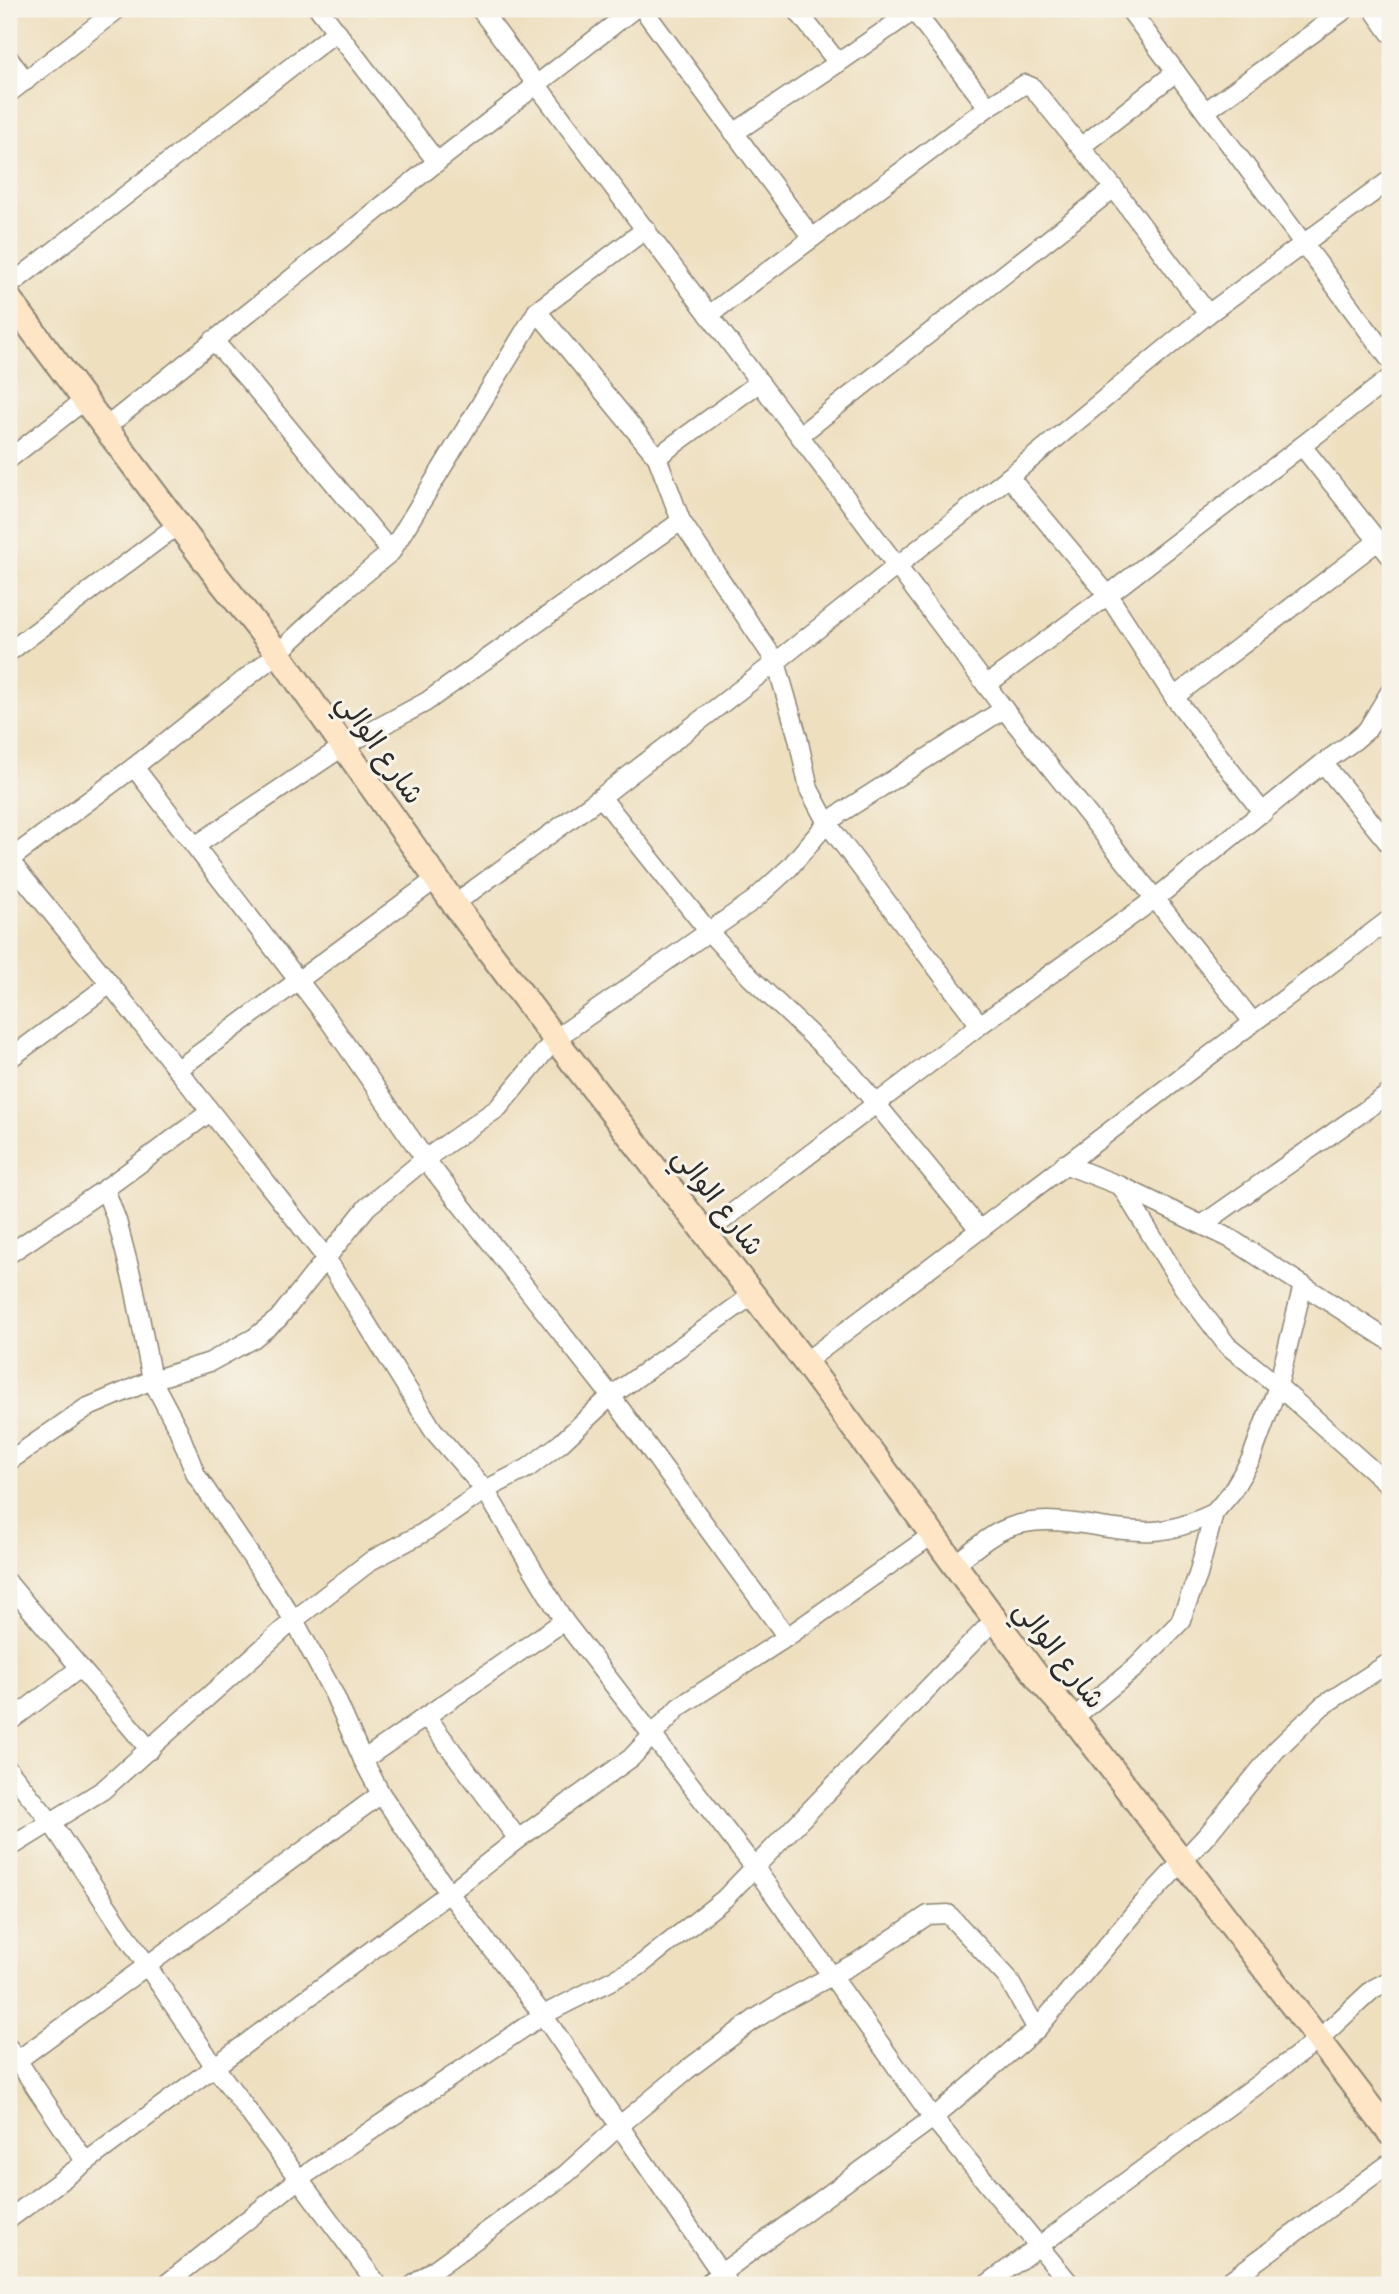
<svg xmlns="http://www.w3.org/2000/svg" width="1399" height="2294" font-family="Dekko,'Playpen Sans Arabic',sans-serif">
  <rect width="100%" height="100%" fill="#f7f3e8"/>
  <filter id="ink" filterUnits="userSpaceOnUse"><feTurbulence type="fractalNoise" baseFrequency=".0143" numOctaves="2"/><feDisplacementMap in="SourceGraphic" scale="14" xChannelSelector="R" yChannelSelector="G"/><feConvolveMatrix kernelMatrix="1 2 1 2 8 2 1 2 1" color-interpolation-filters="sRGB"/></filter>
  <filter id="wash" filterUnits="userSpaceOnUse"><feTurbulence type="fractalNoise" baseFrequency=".00686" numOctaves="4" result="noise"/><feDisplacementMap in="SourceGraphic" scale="28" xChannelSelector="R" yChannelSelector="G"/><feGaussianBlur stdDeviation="1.57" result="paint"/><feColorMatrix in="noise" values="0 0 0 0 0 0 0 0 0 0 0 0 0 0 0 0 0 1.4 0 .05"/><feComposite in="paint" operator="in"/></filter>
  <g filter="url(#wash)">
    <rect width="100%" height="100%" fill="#eedfbf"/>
  </g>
  <g filter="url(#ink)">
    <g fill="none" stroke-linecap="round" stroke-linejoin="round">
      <defs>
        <g id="minor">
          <path d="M 319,9 L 437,162"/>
          <path d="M 480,9 L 1004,709 L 1253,1022"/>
          <path d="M 643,9 L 812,238"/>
          <path d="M 796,9 L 838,63 L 916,9"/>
          <path d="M 1129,9 L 1390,360"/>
          <path d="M 1373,9 L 1390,33"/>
          <path d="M 914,11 L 988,107"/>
          <path d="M 9,59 L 26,81"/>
          <path d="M 9,93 L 118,9"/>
          <path d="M 1206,111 L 1346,9"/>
          <path d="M 734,133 L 838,63"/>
          <path d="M 1082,146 L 1176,72"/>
          <path d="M 9,286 L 337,31"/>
          <path d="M 537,311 L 657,457 L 681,521 L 776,662 L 798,738 L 809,789 L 827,823 L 980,1025"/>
          <path d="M 709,315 L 988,107 L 1025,84 L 1032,87 L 1114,188 L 1208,314"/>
          <path d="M 213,340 L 251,383 L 391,552"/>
          <path d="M 106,427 L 437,162 L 634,9"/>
          <path d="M 800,435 L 1114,188"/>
          <path d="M 1302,446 L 1390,556"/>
          <path d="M 657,457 L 760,382"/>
          <path d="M 9,459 L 86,399"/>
          <path d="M 1009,477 L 1108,595 L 1174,697 L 1263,813"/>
          <path d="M 9,652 L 179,524"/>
          <path d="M 986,685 L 1108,595 L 1390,378"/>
          <path d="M 1174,697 L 1378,541"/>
          <path d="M 1323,763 L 1390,845"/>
          <path d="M 134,767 L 328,1019 L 425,1159 L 611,1396 L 787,1637"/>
          <path d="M 601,797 L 709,932 L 750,977 L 850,1072 L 979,1229"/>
          <path d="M 195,846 L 344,746 L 426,702 L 681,521"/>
          <path d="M 9,860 L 110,984 L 326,1258 L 433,1430 L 485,1490 L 564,1621 L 755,1868 L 933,2118 L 1071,2285"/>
          <path d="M 9,860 L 134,767 L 278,653 L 350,586 L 391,552 L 537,311 L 646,229"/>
          <path d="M 454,904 L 601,797 L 776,662 L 1009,477 L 1208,314 L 1390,180"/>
          <path d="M 9,1059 L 110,984"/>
          <path d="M 177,1070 L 436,879"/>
          <path d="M 1064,1164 L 1121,1186 L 1231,1239 L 1390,1341"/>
          <path d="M 1121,1186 L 1183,1287 L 1227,1345 L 1278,1386 L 1390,1486"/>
          <path d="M 105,1189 L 117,1221 L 134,1286 L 152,1380 L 178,1429 L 196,1475 L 294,1620 L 334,1694 L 363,1760 L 381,1794 L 449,1893 L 543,2015 L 729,2285"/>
          <path d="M 1203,1224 L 1390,1093"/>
          <path d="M 706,1233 L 980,1025 L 1156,898 L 1323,763 L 1354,741 L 1367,730 L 1390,692"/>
          <path d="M 9,1254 L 105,1189 L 210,1112"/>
          <path d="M 805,1362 L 1390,919"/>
          <path d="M 9,1461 L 86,1408 L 152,1380 L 210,1362 L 254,1338 L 278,1319 L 367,1207 L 425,1159 L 498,1108 L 555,1039 L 754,900 L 789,868 L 827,823 L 839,814 L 1004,709"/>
          <path d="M 955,1564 C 970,1553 986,1537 1003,1530 C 1049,1508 1104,1534 1153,1531 C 1175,1530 1195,1522 1214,1513"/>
          <path d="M 9,1584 L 150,1750"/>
          <path d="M 426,1716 L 518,1839"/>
          <path d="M 1073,1718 L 1136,1667 L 1180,1622 L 1198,1575 L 1214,1513 L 1231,1493 L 1251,1459 L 1278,1386 L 1303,1285"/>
          <path d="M 9,1722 L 80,1668"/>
          <path d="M 363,1760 L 564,1621"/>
          <path d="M 9,1770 L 50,1821 L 215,2067 L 378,2285"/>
          <path d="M 9,1848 L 103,1790 L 294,1620 L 372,1560 L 423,1533 L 485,1490 L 528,1468 L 561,1443 L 611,1396 L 754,1294"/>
          <path d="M 9,2048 L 85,2161"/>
          <path d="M 18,2060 L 381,1794"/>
          <path d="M 9,2219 L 449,1893 L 518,1839 L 631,1758 L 679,1707 L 787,1637 L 932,1535"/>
          <path d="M 165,2285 L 299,2179 L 543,2015 L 638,1967 L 724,1899 L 995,1619"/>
          <path d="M 413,2285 L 566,2174 L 619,2126 L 688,2069 L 755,2019 L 779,2004 L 859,1961 L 928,1915 L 948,1914 L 1007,1977 L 1037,2029"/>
          <path d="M 705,2285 L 933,2118 L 1037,2029 L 1136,1911 L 1208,1834 L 1276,1750 L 1322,1706 L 1390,1662"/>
          <path d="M 986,2285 L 1318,2040 L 1373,1989 L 1390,1980"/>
          <path d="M 1224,2285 L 1390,2163"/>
        </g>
        <path id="secondary" d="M 9,299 L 215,574 L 278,653 L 454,904 L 555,1039 L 805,1362 L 1042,1683 L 1073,1718 L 1390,2133"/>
      </defs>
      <use href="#minor" stroke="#8c8575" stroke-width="21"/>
      <use href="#secondary" stroke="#8c8575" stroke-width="28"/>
      <use href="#minor" stroke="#fff" stroke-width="18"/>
      <use href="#secondary" stroke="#fde5c5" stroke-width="24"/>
    </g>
  </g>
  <g text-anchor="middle" stroke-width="6" stroke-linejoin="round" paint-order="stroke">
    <g font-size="28" fill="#2b2b2b" stroke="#f7f3e8">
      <text transform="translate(381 748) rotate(55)" y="10">شارع الوالي</text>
      <text transform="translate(719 1201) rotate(52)" y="10">شارع الوالي</text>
      <text transform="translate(1060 1654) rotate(52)" y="10">شارع الوالي</text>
    </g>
  </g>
  <rect width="1399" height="2294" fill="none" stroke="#f7f3e8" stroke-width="35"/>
</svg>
